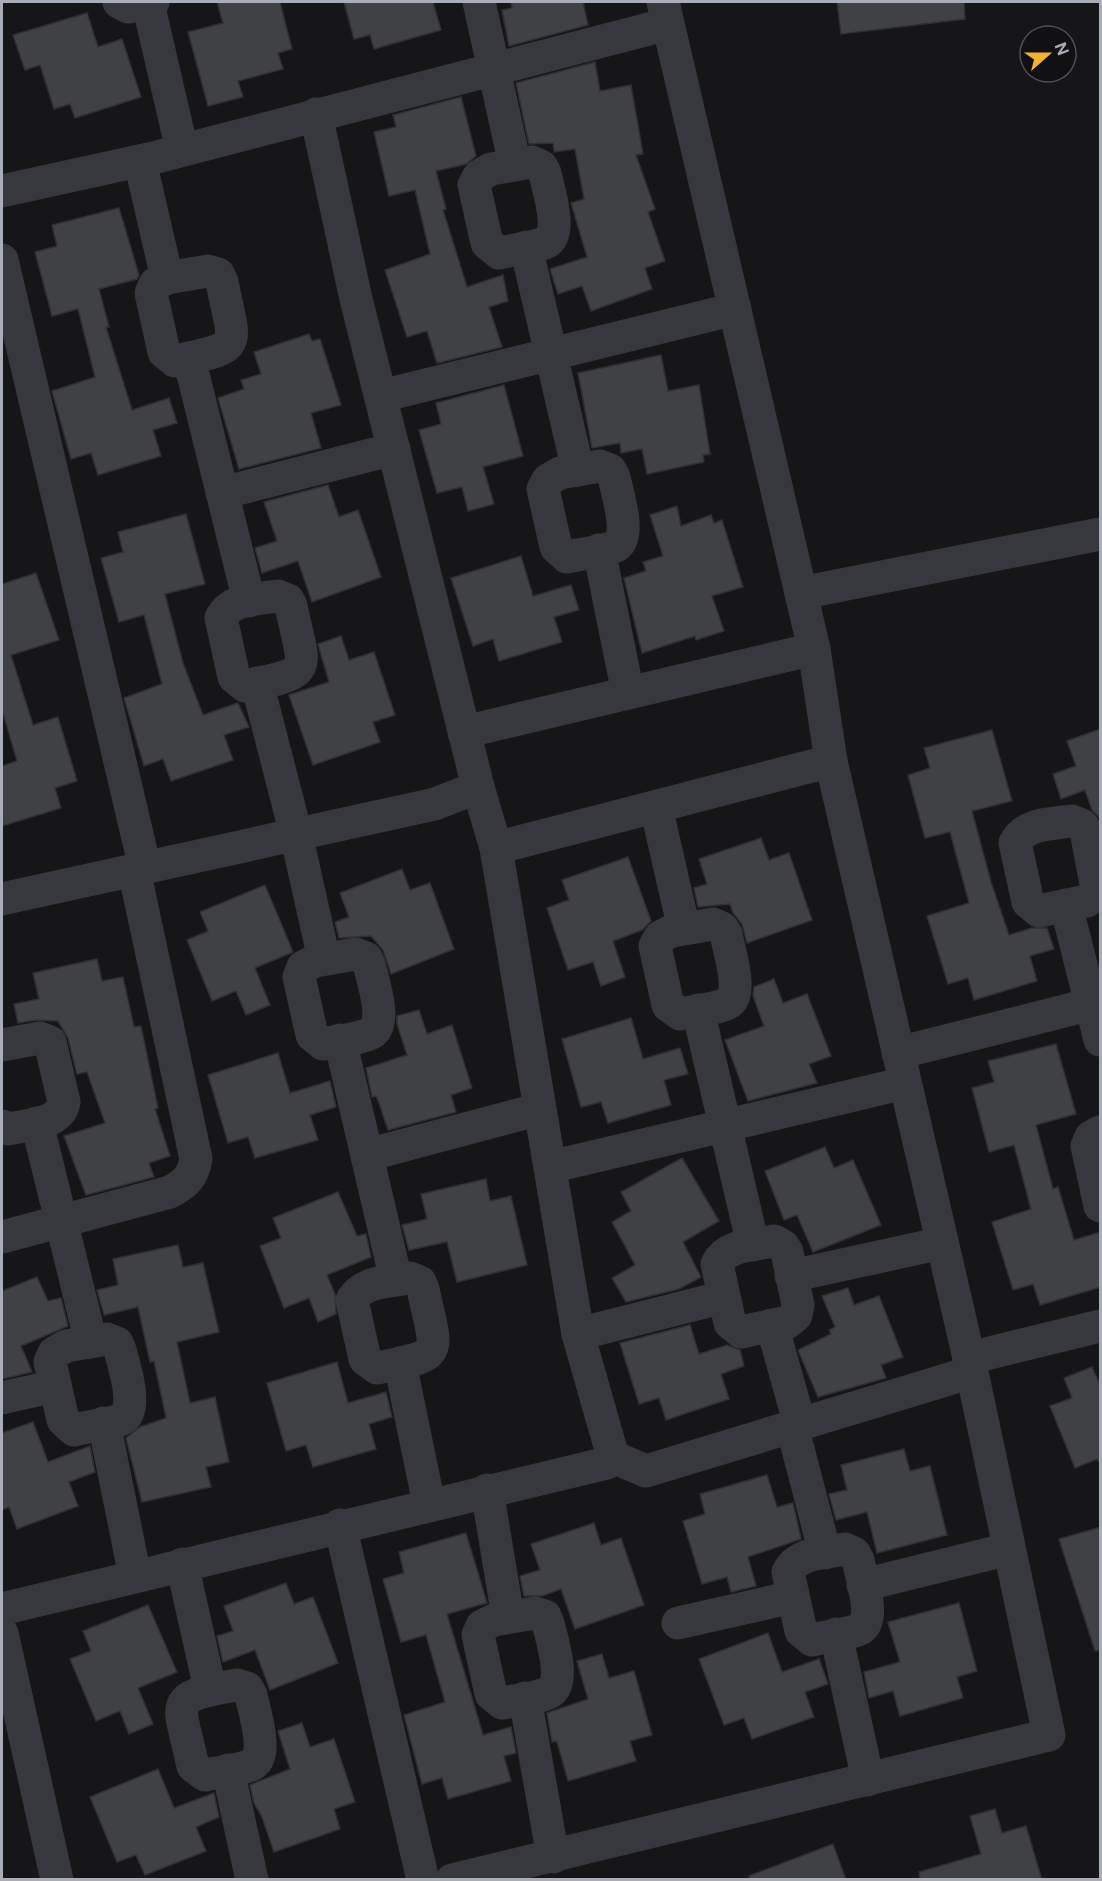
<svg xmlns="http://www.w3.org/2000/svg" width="1102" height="1881" font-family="'Public Sans',sans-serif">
  <rect width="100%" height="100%" fill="#161618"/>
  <g fill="#404145" stroke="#303034" stroke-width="1.5">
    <path d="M 217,2 L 280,2 L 292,49 L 278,53 L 283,69 L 238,81 L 243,97 L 208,106 L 188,32 L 223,23 Z"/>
    <path d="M 344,2 L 433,2 L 441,30 L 374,49 L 370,35 L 354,39 Z"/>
    <path d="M 511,2 L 583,2 L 588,25 L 509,46 L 502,10 L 512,8 Z"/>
    <path d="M 837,2 L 964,2 L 965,19 L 841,34 Z"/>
    <path d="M 87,13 L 98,47 L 122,39 L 141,97 L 75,118 L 70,104 L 54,109 L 40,65 L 25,70 L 13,35 Z"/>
    <path d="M 595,62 L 600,91 L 631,85 L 643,154 L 636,155 L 655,209 L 648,212 L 665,261 L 645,268 L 652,289 L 591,311 L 582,286 L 558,294 L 550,269 L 587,257 L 571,203 L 584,199 L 575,149 L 554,152 L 553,143 L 529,144 L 516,83 Z"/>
    <path d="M 461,97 L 476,156 L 466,164 L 436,171 L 446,209 L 443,210 L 467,287 L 503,275 L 508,301 L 489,307 L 502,347 L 437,363 L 427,331 L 407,337 L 385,270 L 430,254 L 415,190 L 389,196 L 374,132 L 396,127 L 393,115 Z"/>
    <path d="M 119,208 L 139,275 L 137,279 L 99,289 L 109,327 L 106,327 L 132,410 L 169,398 L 177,423 L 153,430 L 161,456 L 98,475 L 91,453 L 71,459 L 52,391 L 95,377 L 78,309 L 52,316 L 35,252 L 57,246 L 52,225 Z"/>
    <path d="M 309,334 L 312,341 L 320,339 L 341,405 L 311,413 L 321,448 L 239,469 L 218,398 L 244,389 L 241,380 L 261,374 L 254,352 Z"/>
    <path d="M 661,355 L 668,391 L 699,385 L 710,454 L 703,455 L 704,462 L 647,474 L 642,449 L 621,453 L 620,443 L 592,448 L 578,373 Z"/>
    <path d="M 504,385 L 523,456 L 483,467 L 494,504 L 468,511 L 462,487 L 437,493 L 419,430 L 441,424 L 436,403 Z"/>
    <path d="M 328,485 L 339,517 L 358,510 L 381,577 L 312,602 L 298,561 L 262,573 L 255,548 L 277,541 L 264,502 Z"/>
    <path d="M 677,506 L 681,526 L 711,515 L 714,523 L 722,520 L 743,587 L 712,596 L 724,631 L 696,640 L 695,636 L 642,653 L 624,578 L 646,571 L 643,562 L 663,556 L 650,515 Z"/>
    <path d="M 186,514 L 205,584 L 165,594 L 183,663 L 203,715 L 238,703 L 249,727 L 224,735 L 233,760 L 171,781 L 163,759 L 144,766 L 124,698 L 162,684 L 144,615 L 119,622 L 101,558 L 123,552 L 118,532 Z"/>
    <path d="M 521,556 L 533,596 L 571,585 L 579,610 L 554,617 L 562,642 L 499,661 L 493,639 L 473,646 L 451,578 Z"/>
    <path d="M 36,573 L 59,640 L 11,655 L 33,725 L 58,717 L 77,781 L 55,788 L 61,808 L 2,826 L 2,766 L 17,761 L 2,710 L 2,584 Z"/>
    <path d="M 341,636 L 349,660 L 374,652 L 395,715 L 373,722 L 380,742 L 313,765 L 289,695 L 329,682 L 318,644 Z"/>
    <path d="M 1100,729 L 1100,818 L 1092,810 L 1085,790 L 1061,799 L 1053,774 L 1076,766 L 1067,741 Z"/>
    <path d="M 992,730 L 1012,801 L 972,811 L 991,882 L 1009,935 L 1032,928 L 1047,928 L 1054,949 L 1030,956 L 1037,981 L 974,1000 L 968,978 L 948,984 L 927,916 L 969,903 L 950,832 L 925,838 L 908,775 L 930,768 L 924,748 Z"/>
    <path d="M 761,838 L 769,860 L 789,853 L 812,920 L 747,943 L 742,924 L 733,913 L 730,904 L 698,907 L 694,888 L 707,884 L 699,859 Z"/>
    <path d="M 628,857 L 651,921 L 642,930 L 613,941 L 625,977 L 601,986 L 593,962 L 568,970 L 547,908 L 569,900 L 562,880 Z"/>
    <path d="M 402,869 L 410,890 L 430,883 L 454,949 L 391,974 L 383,950 L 371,936 L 339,938 L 335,922 L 349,917 L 340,893 Z"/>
    <path d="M 265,885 L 293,952 L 255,968 L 270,1005 L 246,1015 L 236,991 L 212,1001 L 187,940 L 208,931 L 200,912 Z"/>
    <path d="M 97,959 L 102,981 L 123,977 L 134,1027 L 141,1026 L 158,1108 L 155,1109 L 170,1156 L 149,1163 L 154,1177 L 86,1195 L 64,1136 L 105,1123 L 87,1072 L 77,1074 L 68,1038 L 58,1021 L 37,1020 L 18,1023 L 14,1004 L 39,999 L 33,973 Z"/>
    <path d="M 774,979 L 783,1003 L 807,994 L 831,1056 L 809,1064 L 817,1083 L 748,1101 L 725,1040 L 764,1026 L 753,996 L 754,987 Z"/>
    <path d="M 419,1010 L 427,1034 L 452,1025 L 472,1088 L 451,1095 L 456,1112 L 388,1130 L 379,1103 L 376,1096 L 372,1097 L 366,1068 L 407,1055 L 397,1024 L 397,1016 Z"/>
    <path d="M 631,1018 L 643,1059 L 680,1048 L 688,1074 L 664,1080 L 671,1105 L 608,1123 L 601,1102 L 581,1107 L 562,1039 Z"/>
    <path d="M 1056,1044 L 1076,1114 L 1036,1125 L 1053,1189 L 1058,1187 L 1074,1240 L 1101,1232 L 1101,1287 L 1040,1305 L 1033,1284 L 1013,1290 L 992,1222 L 1031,1209 L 1014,1145 L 989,1152 L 972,1088 L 994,1082 L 988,1061 Z"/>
    <path d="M 278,1053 L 290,1093 L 330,1081 L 336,1107 L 310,1115 L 318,1140 L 255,1158 L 248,1137 L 228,1143 L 208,1075 Z"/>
    <path d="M 825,1147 L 834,1168 L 853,1160 L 881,1225 L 813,1252 L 797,1215 L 784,1220 L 765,1171 Z"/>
    <path d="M 682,1158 L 719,1221 L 683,1242 L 701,1277 L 679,1289 L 626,1302 L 612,1278 L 635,1265 L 612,1222 L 631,1211 L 621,1192 Z"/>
    <path d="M 486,1179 L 490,1201 L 511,1196 L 527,1265 L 457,1282 L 447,1242 L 409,1250 L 402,1225 L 427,1219 L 421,1194 Z"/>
    <path d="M 338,1192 L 357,1236 L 366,1234 L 371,1257 L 327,1275 L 335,1294 L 336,1314 L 318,1322 L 309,1298 L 284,1308 L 260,1246 L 281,1238 L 273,1218 Z"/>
    <path d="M 178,1245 L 183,1267 L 203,1263 L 219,1332 L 177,1342 L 190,1403 L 215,1397 L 229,1462 L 206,1467 L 211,1487 L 142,1502 L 126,1438 L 140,1427 L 166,1418 L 154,1361 L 150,1362 L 138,1307 L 104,1315 L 97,1290 L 118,1285 L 113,1259 Z"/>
    <path d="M 37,1277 L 48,1301 L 61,1298 L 68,1326 L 21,1346 L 32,1372 L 2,1379 L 2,1291 Z"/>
    <path d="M 848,1288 L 854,1305 L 879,1296 L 903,1357 L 881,1365 L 886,1378 L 818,1397 L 798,1350 L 831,1334 L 829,1330 L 835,1327 L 822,1296 Z"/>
    <path d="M 690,1325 L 699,1354 L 727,1345 L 740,1350 L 744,1366 L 721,1374 L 729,1399 L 666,1420 L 659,1398 L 639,1404 L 620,1343 Z"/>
    <path d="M 337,1362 L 348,1403 L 386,1392 L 392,1417 L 369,1424 L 376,1449 L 313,1467 L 306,1445 L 286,1451 L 267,1383 Z"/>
    <path d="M 1092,1367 L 1101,1387 L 1101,1465 L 1097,1459 L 1075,1468 L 1050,1406 L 1072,1398 L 1064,1378 Z"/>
    <path d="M 33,1422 L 48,1462 L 90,1446 L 95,1472 L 69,1482 L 78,1506 L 17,1529 L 9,1507 L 2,1510 L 2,1433 Z"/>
    <path d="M 904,1449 L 910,1471 L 930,1466 L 947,1535 L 877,1553 L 867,1512 L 836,1520 L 829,1494 L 847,1490 L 841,1465 Z"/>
    <path d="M 767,1475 L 777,1507 L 793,1503 L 801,1539 L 748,1557 L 756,1586 L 731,1592 L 727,1577 L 702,1584 L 683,1521 L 705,1514 L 700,1494 Z"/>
    <path d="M 594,1523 L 601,1545 L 621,1538 L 644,1605 L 575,1629 L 561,1589 L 542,1596 L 524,1596 L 520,1576 L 540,1570 L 531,1544 Z"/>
    <path d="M 1101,1527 L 1101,1650 L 1095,1651 L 1059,1539 Z"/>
    <path d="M 466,1533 L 487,1603 L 447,1614 L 483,1735 L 511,1727 L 516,1753 L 504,1756 L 511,1781 L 448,1799 L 442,1778 L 422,1784 L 404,1715 L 445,1702 L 426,1635 L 401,1642 L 383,1579 L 404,1573 L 399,1552 Z"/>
    <path d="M 286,1583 L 294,1604 L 313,1597 L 338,1663 L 270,1690 L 255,1650 L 223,1662 L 217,1636 L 233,1631 L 224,1606 Z"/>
    <path d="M 959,1603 L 977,1671 L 957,1677 L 963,1698 L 900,1716 L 893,1691 L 869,1698 L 864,1672 L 900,1662 L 888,1622 Z"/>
    <path d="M 148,1605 L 177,1672 L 138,1688 L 153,1724 L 129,1734 L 120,1711 L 96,1721 L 70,1659 L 91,1651 L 83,1631 Z"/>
    <path d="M 768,1633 L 782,1672 L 819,1659 L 828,1684 L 805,1692 L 814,1717 L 752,1739 L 744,1718 L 724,1725 L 699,1659 Z"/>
    <path d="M 602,1654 L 609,1678 L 634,1671 L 652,1735 L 630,1741 L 636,1761 L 568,1781 L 558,1745 L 556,1741 L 552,1742 L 547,1713 L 588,1699 L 577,1661 Z"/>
    <path d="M 302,1723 L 310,1747 L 334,1739 L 355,1802 L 334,1809 L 340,1829 L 274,1852 L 262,1817 L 254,1803 L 250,1785 L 290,1769 L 278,1731 Z"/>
    <path d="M 158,1769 L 174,1808 L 214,1793 L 219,1817 L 196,1827 L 206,1851 L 145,1875 L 136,1855 L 117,1862 L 90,1797 Z"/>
    <path d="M 995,1809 L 1002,1833 L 1026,1826 L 1042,1880 L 920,1880 L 919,1872 L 981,1854 L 970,1816 Z"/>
    <path d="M 833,1844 L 846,1880 L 750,1880 L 749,1876 Z"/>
  </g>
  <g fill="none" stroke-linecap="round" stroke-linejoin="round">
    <g stroke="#37383d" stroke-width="33">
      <path d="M 119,2 L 128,7 L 153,2"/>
      <path d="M 479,2 L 515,165"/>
      <path d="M 148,3 L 182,150"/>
      <path d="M 140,161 L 167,278"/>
      <path d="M 532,162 L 541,166 L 545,173 C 548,189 564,235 545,243 C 531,248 513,250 499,253 L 487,243 L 474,185 L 479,176 L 491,169 Z"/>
      <path d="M 2,191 L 157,157 L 668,24"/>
      <path d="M 526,247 L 578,470"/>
      <path d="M 2,260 L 145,868"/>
      <path d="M 208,271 L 218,274 L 222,282 C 235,349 246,346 175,361 L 164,352 L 151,293 L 155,284 L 167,278 Z"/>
      <path d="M 189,358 L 249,601"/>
      <path d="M 381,396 L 735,309"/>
      <path d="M 600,466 L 610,470 L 614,477 C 617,493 633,539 614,547 C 600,552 582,554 567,557 L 556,547 L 543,489 L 548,480 L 560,473 Z"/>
      <path d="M 222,493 L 394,449"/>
      <path d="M 599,550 L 628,693"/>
      <path d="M 801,593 L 1100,534"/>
      <path d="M 278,596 L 288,600 L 291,606 C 305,673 316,672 245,686 L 234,677 L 221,618 C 231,598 258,599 278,596 Z"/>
      <path d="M 257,683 L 296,834 L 324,959"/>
      <path d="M 464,732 L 814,649"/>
      <path d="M 656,807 L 684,929"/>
      <path d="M 1072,821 L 1082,825 L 1086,831 L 1096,884 L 1095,894 L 1087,901 L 1039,911 L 1028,902 L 1015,843 C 1025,823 1051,824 1072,821 Z"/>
      <path d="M 496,848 L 831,761"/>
      <path d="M 2,899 L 435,804 L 478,787"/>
      <path d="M 1066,905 L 1100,1040"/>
      <path d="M 713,924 L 722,928 L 726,934 C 729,951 745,997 726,1004 C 712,1010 694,1011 680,1014 L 668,1005 L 655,946 L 660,937 L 672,931 Z"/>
      <path d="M 356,954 L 366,958 L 369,964 C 373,981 389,1027 369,1034 C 355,1040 338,1041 323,1044 L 312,1035 L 299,977 L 303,967 L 315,961 Z"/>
      <path d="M 698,1010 L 753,1245"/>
      <path d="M 340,1040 L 396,1280"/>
      <path d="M 2,1045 L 40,1038 L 50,1042 L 64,1102 C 60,1125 27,1125 8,1129 L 2,1126"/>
      <path d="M 898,1053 L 1100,1002"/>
      <path d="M 37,1123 L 91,1342"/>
      <path d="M 1100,1132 L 1091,1137 L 1087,1146 L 1100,1206"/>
      <path d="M 367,1155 L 540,1109"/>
      <path d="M 550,1167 L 905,1083"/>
      <path d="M 2,1237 L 170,1192 C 185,1184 193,1177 196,1159 L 134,870"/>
      <path d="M 774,1241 L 783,1246 L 787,1252 L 798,1305 L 796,1315 L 788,1322 L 741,1332 L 730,1323 L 717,1264 C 727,1244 754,1245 774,1241 Z"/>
      <path d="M 791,1276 L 942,1243"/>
      <path d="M 410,1278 L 420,1282 L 423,1289 C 437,1356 447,1354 377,1368 L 365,1359 L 352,1300 C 363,1281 390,1281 410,1278 Z"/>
      <path d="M 772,1325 L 800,1425"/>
      <path d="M 578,1334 L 724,1297"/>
      <path d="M 107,1339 L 117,1343 L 120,1350 C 124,1366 140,1412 120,1420 C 106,1425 89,1426 74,1430 L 63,1420 L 50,1362 L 54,1353 L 66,1346 Z"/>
      <path d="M 969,1358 L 1100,1326"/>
      <path d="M 400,1363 L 429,1504"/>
      <path d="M 2,1398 L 55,1386"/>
      <path d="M 104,1423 L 135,1576"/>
      <path d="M 792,1426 L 825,1553"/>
      <path d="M 613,1457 L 646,1471 L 972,1372"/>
      <path d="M 487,1490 L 508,1617"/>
      <path d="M 340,1525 L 423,1880"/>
      <path d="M 845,1549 L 854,1553 L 858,1560 C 861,1577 878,1622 858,1630 C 844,1635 827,1636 812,1640 L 801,1631 L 788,1572 C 798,1552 825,1553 845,1549 Z"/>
      <path d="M 182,1564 L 210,1689"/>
      <path d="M 863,1585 L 1009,1549"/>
      <path d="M 2,1609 L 607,1463 L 613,1457 L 578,1334 L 496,848 L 478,787 L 356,299 L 316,114"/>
      <path d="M 535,1613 L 545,1616 L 548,1623 C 552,1640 567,1685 548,1693 C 535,1699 517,1700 502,1703 L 491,1694 L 478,1635 L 482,1626 L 494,1620 Z"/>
      <path d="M 678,1623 L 793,1597"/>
      <path d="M 2,1633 L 57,1880"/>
      <path d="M 836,1634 L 868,1780"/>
      <path d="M 237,1685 L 247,1688 L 251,1695 C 254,1711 270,1757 251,1765 C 237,1771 219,1772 205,1775 L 193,1766 C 179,1701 165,1697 237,1685 Z"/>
      <path d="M 525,1698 L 553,1857"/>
      <path d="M 228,1770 L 252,1880"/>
      <path d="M 452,1880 L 1049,1735 L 969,1358 L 831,761 L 814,649 L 663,2"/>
    </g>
  </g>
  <rect width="1102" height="1881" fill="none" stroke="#a8adb8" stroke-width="6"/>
  <g transform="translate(1048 54) rotate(69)"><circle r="28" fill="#111113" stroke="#4d4f55" stroke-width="1.5"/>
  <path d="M0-4.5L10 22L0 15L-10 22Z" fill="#f2b134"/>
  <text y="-9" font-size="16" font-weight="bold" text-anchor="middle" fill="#a8adb8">N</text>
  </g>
</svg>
